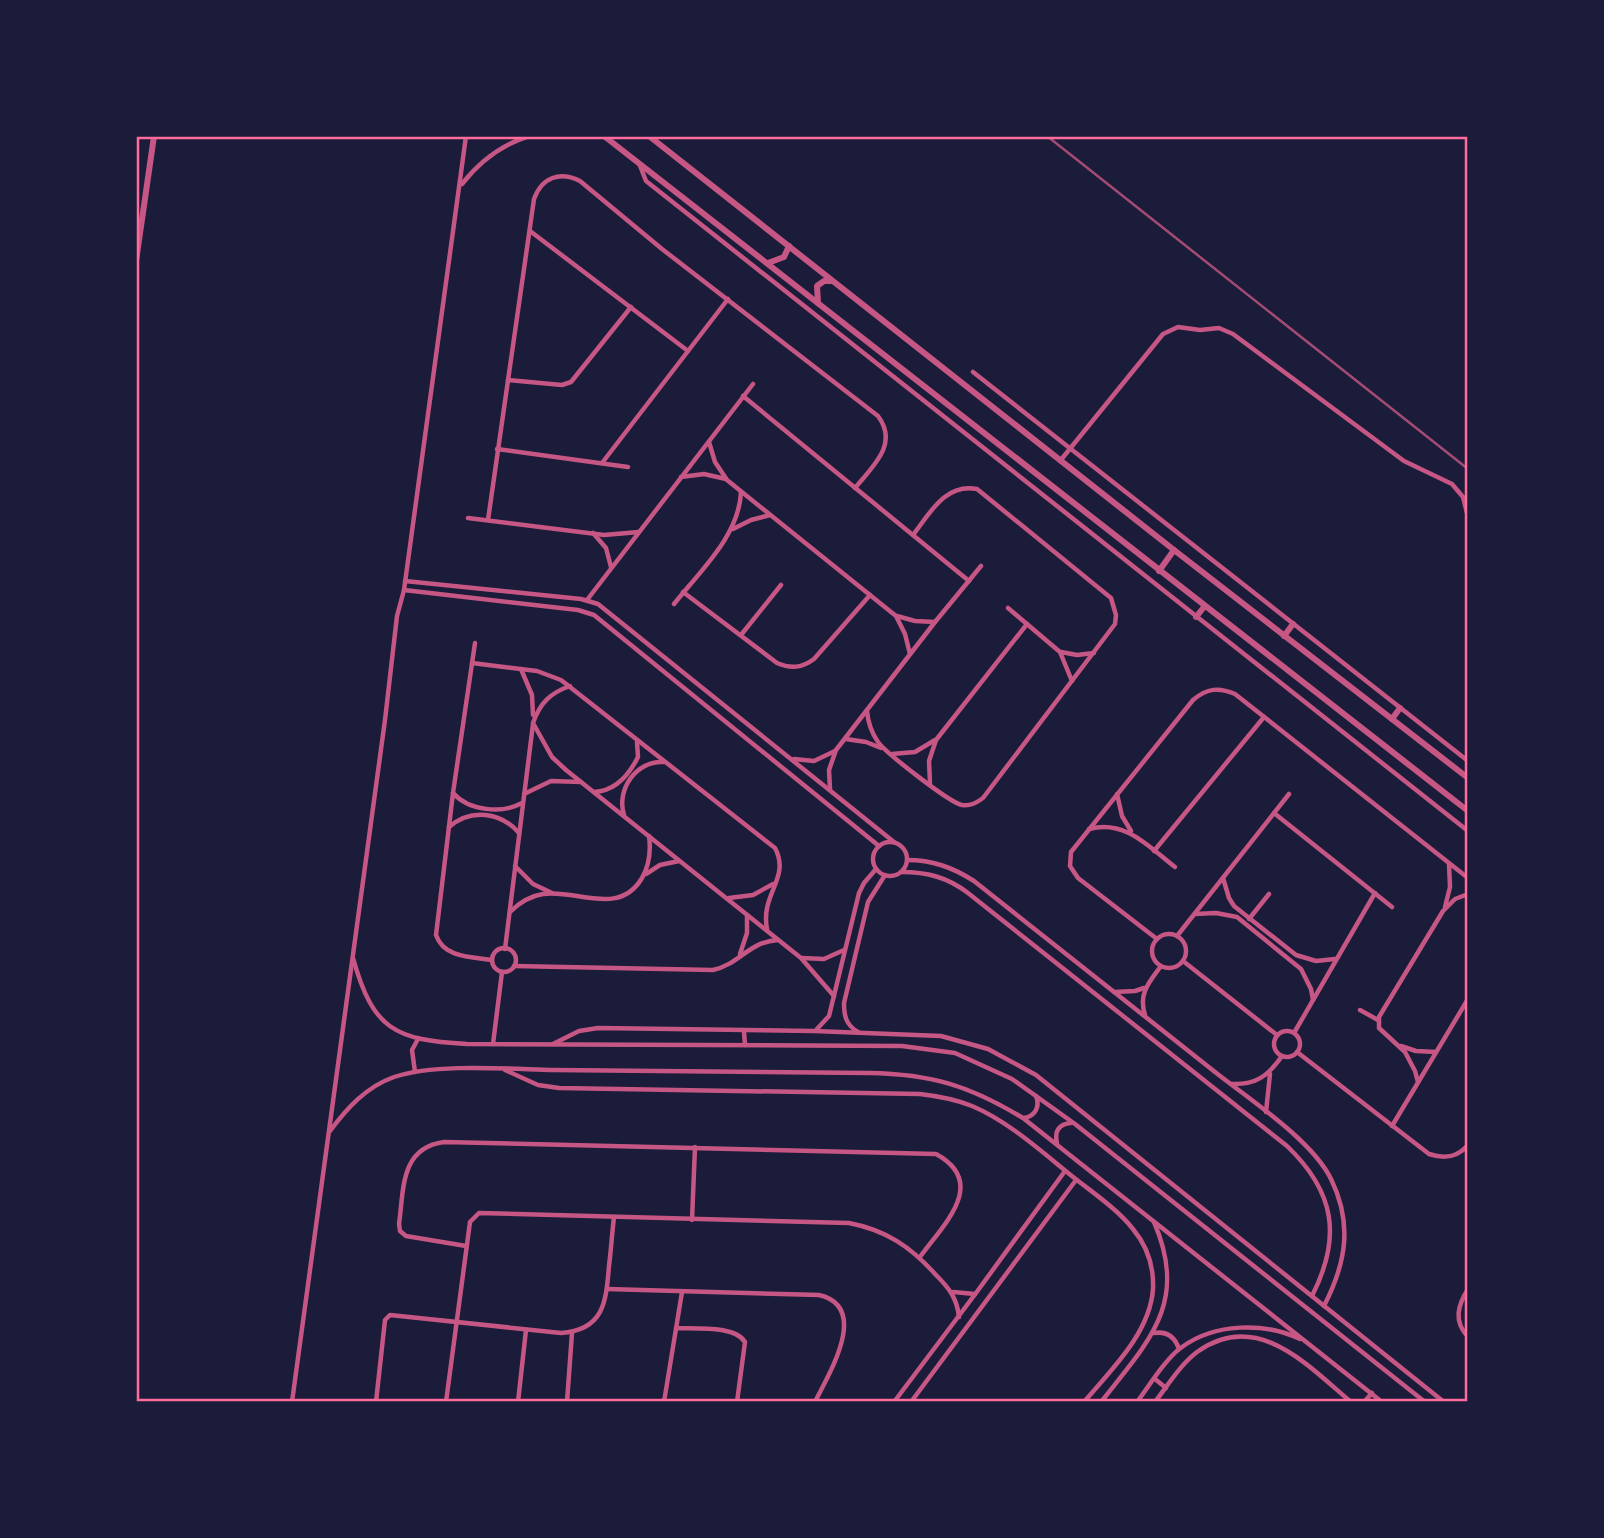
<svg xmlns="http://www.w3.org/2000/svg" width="1604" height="1538" font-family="Figtree,sans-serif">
  <rect width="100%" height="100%" fill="#1b1b3a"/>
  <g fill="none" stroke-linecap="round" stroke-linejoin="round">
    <g stroke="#c65784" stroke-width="4.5">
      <path d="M 639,163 L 646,181 L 1468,831"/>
      <path d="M 462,184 C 480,161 501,145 529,136"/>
      <path d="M 530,231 L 688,351"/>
      <path d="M 973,372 L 1468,761"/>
      <path d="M 508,380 L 562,385 L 571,382 L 631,307"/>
      <path d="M 743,396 L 969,581"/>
      <path d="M 709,442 L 715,462 L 727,480 L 896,616 L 905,634 L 910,654"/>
      <path d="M 497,449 L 628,467"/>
      <path d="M 1060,461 L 1163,334 L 1178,327 L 1200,330 L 1219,328 L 1233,334 L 1404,461 L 1452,484 L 1463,497 L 1468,517"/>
      <path d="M 602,463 L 728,299"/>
      <path d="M 681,477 L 704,474 L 726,479"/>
      <path d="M 468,518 L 604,535 L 639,532"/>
      <path d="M 488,520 L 534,199 C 542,177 560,171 580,181 L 662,249 L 878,416 C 899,444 873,466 855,488"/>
      <path d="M 733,529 L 751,520 L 770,515"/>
      <path d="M 593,533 L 606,548 L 611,567"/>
      <path d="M 405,581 L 581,599 L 598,604 L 894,842"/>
      <path d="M 404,590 L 578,610 L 594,615 L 879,846"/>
      <path d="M 683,592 L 777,663 C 791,669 802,668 814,659 L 870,595"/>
      <path d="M 587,600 L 753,384"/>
      <path d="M 674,604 C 700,571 739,536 741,492"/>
      <path d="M 1008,608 L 1060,652 L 1072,681"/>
      <path d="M 897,616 L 915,621 L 935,622"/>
      <path d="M 741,635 L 781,585"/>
      <path d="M 475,643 L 453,793 L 436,935 C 444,958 471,957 492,960"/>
      <path d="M 1061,652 L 1077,655 L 1094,653"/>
      <path d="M 472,663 L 537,671 L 561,680 L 775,848 C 791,878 760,894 767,929"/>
      <path d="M 521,669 L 532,695 L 533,715"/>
      <path d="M 570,686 C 550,693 540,703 533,723 L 552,757 L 566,770 L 801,958 L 834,996"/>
      <path d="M 867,711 C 868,722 871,732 878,742 C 886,753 950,803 962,805 C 971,806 976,803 983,798 L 1115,624 L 1116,615 L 1111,598 L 977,489 C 945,483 930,513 913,535"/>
      <path d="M 846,739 L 866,742 L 881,748"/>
      <path d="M 892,754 L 915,752 L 935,740"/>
      <path d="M 794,759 L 814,761 L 835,751"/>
      <path d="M 930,783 L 929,761 L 936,740 L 1027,624"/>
      <path d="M 830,789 L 829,770 L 836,750 L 935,622 L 981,566"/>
      <path d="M 594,792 C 616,791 629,775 638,757 L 637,742"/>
      <path d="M 453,793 C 469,811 502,814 522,803"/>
      <path d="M 524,794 L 551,781 L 581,782"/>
      <path d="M 1117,794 L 1122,816 L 1131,831"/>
      <path d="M 1274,813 L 1392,907"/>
      <path d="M 624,815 C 616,790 636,760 664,762"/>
      <path d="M 449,827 C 471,808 501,812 519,833"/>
      <path d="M 1089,829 C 1125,819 1149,847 1175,867"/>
      <circle cx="890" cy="859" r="17"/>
      <path d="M 1154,851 L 1264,717"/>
      <path d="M 907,860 C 932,860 952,867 974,881 C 1054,945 1135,1008 1215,1072 C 1249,1099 1312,1140 1331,1179 C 1353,1224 1346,1263 1324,1306"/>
      <path d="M 515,866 L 533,884 L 552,893"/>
      <path d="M 901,872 C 927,872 947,877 968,893 L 1287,1146 C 1335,1192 1342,1237 1312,1296"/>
      <path d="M 646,874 L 660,865 L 679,861"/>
      <path d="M 1223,878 L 1229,898 L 1234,906 L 1296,955 L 1316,961 L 1335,959"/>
      <path d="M 729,898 L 753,895 L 773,884"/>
      <path d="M 1445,907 L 1450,887 L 1449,864"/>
      <path d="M 510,912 C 519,903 530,896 543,894 C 577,889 619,917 642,878 C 650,864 651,851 649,836"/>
      <path d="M 1195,914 L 1216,913 L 1237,917 L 1301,969 L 1311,989 L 1313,1000"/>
      <path d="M 1249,919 L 1269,894"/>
      <circle cx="1169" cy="951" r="17"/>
      <path d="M 1177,936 L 1289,794"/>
      <path d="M 1157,939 L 1078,878 L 1070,866 L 1071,852 L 1193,700 C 1207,688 1219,687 1235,694 L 1468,878"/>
      <circle cx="504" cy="960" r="12"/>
      <path d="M 505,949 L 533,724"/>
      <path d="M 740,954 L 747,933 L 747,915"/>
      <path d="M 353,958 C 373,1030 395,1040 467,1044 L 902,1046 L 955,1053 L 1012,1079 L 1075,1124 L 1425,1402"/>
      <path d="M 802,958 L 824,959 L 844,950"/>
      <path d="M 1183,961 L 1277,1035"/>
      <path d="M 514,966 L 713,970 C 740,964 748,942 778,940"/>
      <path d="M 1114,992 L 1135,991 L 1144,988"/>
      <path d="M 1360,1010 L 1378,1020"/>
      <path d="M 1145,1015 C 1138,994 1149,982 1161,966"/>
      <path d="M 817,1029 L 829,1016 L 859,893 L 864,883 L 876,869"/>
      <circle cx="1287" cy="1044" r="13"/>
      <path d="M 744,1032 L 745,1045"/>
      <path d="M 858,1032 C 846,1025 844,1016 844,1003 L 868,902 L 885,875"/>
      <path d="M 1294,1033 L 1375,893"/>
      <path d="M 493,1044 L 502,972"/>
      <path d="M 553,1044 L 579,1031 L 598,1028 L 814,1031 L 941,1036 L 988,1049 L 1036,1075 L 1444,1402"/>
      <path d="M 1401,1046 L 1416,1051 L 1436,1052"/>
      <path d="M 1297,1052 L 1429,1154 C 1444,1159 1457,1158 1468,1145"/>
      <path d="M 505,1070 L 538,1085 L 559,1088 L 920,1094 C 937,1096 955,1099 972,1106 C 1010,1122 1044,1154 1077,1180 C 1096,1195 1118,1210 1133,1229 C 1147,1246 1154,1267 1153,1289 C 1150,1333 1111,1370 1084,1402"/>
      <path d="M 415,1072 L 412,1050 L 418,1039"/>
      <path d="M 1418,1082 L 1415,1071 L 1405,1052 L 1379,1028 L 1379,1017 L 1443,911 L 1455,899 L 1468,894"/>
      <path d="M 1231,1084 C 1256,1085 1268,1076 1282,1056"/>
      <path d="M 1266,1112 L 1270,1074"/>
      <path d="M 1024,1118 C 1036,1116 1040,1106 1036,1096"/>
      <path d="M 1392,1126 L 1468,999"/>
      <path d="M 330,1131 C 347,1108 366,1087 394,1077 C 436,1063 509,1069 554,1070 C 659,1071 764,1072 869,1073 C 932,1074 970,1086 1023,1118 L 1382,1402"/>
      <path d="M 1057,1143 C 1054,1131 1059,1124 1071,1123"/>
      <path d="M 692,1220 L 695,1147"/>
      <path d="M 466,1246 L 406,1236 L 400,1231 L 399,1224 C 404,1189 400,1148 444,1142 L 936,1154 C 989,1183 943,1225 920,1257"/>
      <path d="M 607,1289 L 819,1295 C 871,1307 828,1375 815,1402"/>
      <path d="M 1468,1289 C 1458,1305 1453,1321 1468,1337"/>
      <path d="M 953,1292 L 975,1294"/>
      <path d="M 676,1328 C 695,1329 735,1325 745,1342 L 737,1402"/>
      <path d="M 1154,1333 C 1167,1331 1175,1337 1179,1349"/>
      <path d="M 1155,1379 L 1166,1388"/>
      <path d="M 292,1402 L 385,720 L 397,616 L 404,590 L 466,136"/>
      <path d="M 376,1402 L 385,1320 L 390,1315 L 561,1333 C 604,1330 606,1302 609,1266 C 611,1250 612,1234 614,1217"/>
      <path d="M 446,1402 L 470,1222 L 479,1213 L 849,1223 C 886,1230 911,1247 936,1275 C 949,1288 957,1298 959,1317"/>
      <path d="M 518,1402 L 526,1330"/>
      <path d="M 567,1402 L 572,1333"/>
      <path d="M 664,1402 L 682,1292"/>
      <path d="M 894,1402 L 976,1293 L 1065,1171"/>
      <path d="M 911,1402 L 1076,1180"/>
      <path d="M 1101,1402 C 1149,1341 1189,1303 1154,1222"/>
      <path d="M 1137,1402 C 1149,1386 1166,1358 1182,1347 C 1215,1323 1264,1322 1300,1339"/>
      <path d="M 1155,1402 C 1168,1385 1180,1365 1197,1352 C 1257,1309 1307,1365 1351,1402"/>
      <path d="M 1364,1402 L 1372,1393"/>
    </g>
    <g stroke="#c65784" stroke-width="6">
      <path d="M 604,136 L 1468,811"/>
      <path d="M 649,136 L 1174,550 L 1468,778"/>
      <path d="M 136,261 L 154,136"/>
      <path d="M 768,263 L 784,257 L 789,246"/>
      <path d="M 818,303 L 817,286 L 824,281 L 831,281"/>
      <path d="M 1159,571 L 1174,550"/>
      <path d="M 1196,617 L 1204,607"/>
      <path d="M 1284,636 L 1293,624"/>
      <path d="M 1392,719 L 1400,708"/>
    </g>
    <path stroke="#a44b75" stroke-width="2.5" d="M 1047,136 L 1468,469"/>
  </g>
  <rect width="1604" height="1538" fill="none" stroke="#1b1b3a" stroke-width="276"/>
  <rect x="138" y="138" width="1328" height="1262" fill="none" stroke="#ff6b9d" stroke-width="2.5"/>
</svg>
